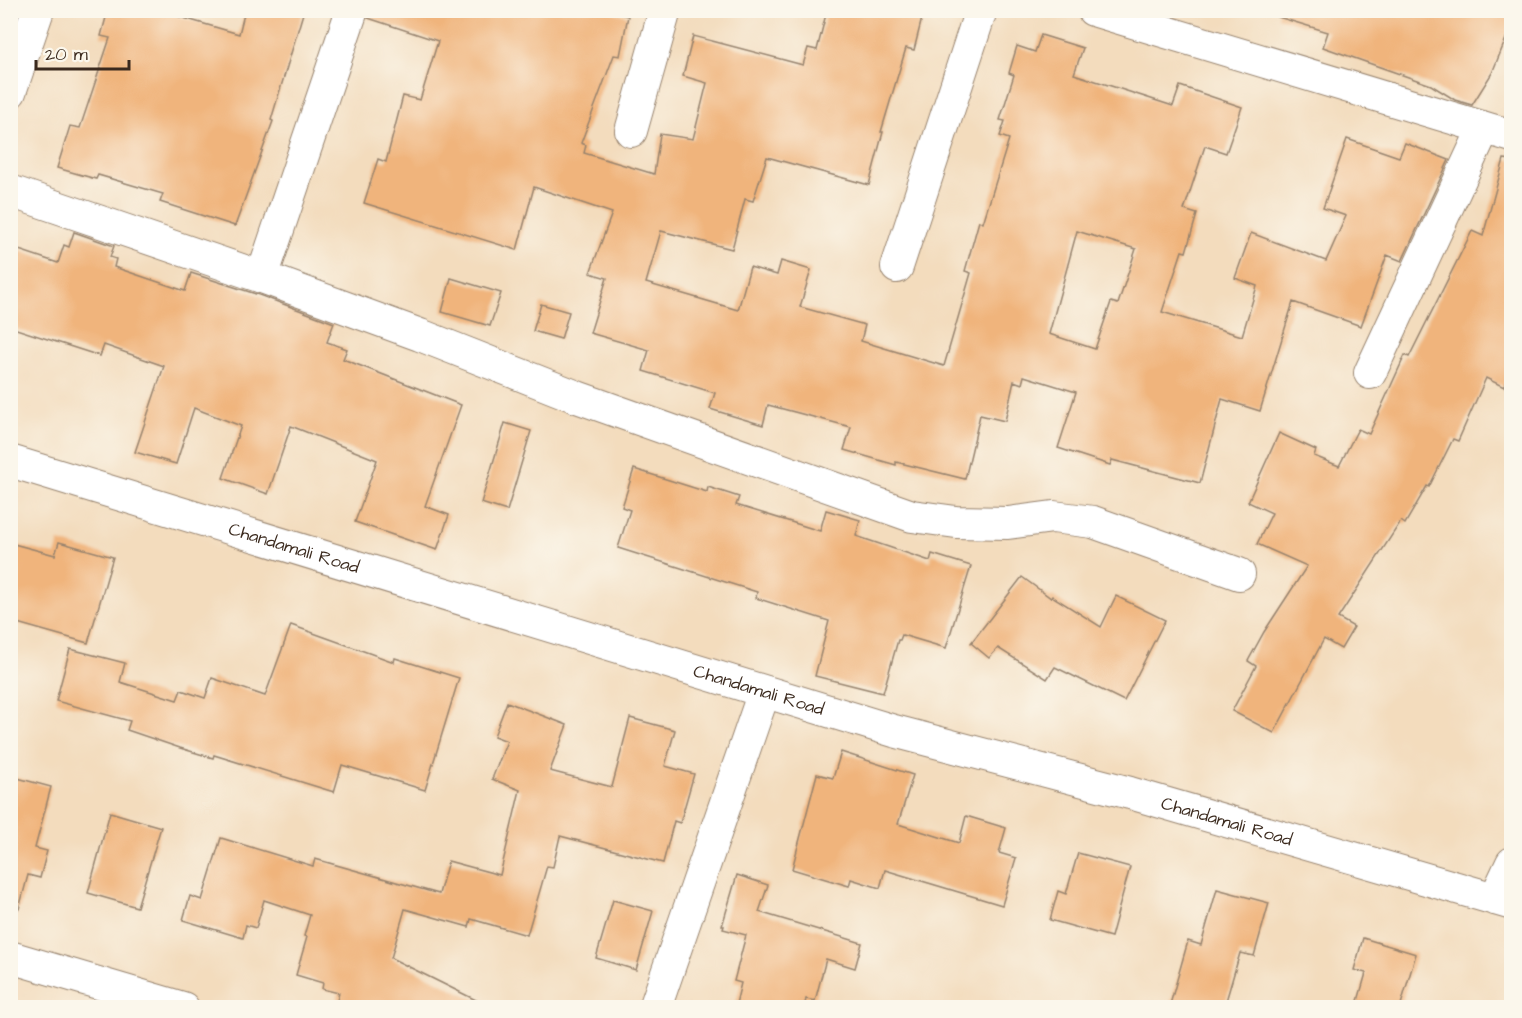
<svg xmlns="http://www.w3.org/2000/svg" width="1522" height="1018" font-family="'Architects Daughter',sans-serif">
  <rect width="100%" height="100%" fill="#fbf7ec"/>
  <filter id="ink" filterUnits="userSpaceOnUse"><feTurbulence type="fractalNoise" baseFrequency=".0167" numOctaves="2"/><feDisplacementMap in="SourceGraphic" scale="12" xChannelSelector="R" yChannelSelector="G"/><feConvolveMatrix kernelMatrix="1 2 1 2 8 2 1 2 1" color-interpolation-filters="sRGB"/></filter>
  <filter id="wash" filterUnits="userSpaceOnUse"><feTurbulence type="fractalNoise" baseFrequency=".008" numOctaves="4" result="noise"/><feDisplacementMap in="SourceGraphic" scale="24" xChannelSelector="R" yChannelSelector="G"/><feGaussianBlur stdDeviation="1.35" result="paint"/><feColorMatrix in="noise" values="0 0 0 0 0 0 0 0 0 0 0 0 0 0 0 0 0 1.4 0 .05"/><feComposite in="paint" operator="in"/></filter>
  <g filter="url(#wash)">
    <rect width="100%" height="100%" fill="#f3dcbd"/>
    <g id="blocks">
      <g fill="#f0b47b" fill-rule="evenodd">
        <path d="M 108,10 L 156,10 L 239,34 L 245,10 L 304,10 L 271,120 L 273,121 L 235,226 L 160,202 L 163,194 L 98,175 L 96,179 L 57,168 L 70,126 L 80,128 L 110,38 L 101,36 Z"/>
        <path d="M 369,10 L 605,10 L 628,16 L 620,56 L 614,55 L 581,143 L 586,145 L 584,153 L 654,174 L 660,134 L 693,139 L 707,83 L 683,76 L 693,36 L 803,65 L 808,48 L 817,50 L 827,10 L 924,10 L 914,50 L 906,48 L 881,132 L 883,132 L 869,185 L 767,157 L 753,201 L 745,199 L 732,249 L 661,231 L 646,283 L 738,310 L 750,267 L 777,275 L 781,261 L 811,270 L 800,307 L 865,325 L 861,341 L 944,366 L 971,273 L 965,271 L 979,221 L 983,223 L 1009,139 L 1000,136 L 1005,121 L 1000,120 L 1014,75 L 1009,73 L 1017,46 L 1035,52 L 1041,35 L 1083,48 L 1074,74 L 1173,106 L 1180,86 L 1242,107 L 1226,153 L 1205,146 L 1184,210 L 1197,214 L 1186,252 L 1182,251 L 1162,312 L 1242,336 L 1257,286 L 1235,278 L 1251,233 L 1326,261 L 1346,216 L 1323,208 L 1347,139 L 1399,157 L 1405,143 L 1449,160 L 1402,261 L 1387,255 L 1361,326 L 1293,302 L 1260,411 L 1222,399 L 1200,483 L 1112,460 L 1110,465 L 1058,448 L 1076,392 L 1024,376 L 1022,384 L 1014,381 L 1005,421 L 980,415 L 965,479 L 896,462 L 896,465 L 844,450 L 851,427 L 768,405 L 763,425 L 710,409 L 715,393 L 643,371 L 649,350 L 590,333 L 607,278 L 590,273 L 612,213 L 534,187 L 517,250 L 364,203 L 378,159 L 386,162 L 403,96 L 420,100 L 438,41 L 368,18 ZM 1077,231 L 1136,249 L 1118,304 L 1111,302 L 1095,349 L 1049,334 Z"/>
        <path d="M 1279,10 L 1512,10 L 1512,24 L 1492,73 L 1472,105 L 1455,100 L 1431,85 L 1323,47 L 1328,32 L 1278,17 Z"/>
        <path d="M 1504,159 L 1512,160 L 1512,373 L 1504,387 L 1486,378 L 1458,441 L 1453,439 L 1429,487 L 1427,486 L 1405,524 L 1401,521 L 1338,618 L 1354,627 L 1341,649 L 1324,639 L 1274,733 L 1232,711 L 1256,666 L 1248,661 L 1264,632 L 1307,566 L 1257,544 L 1272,513 L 1248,502 L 1279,433 L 1316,450 L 1314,456 L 1339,466 L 1358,429 L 1369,434 L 1405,355 L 1409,357 L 1472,231 L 1483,236 Z"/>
        <path d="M 74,232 L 114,246 L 110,257 L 116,259 L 114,267 L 185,291 L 191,273 L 259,295 L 334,323 L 327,342 L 347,349 L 343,359 L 461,405 L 425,506 L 449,515 L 437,550 L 355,522 L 377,460 L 291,426 L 268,494 L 223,478 L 241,426 L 194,408 L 176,464 L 135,452 L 164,366 L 104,345 L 100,356 L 10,327 L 10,247 L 58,263 L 64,245 L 69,247 Z"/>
        <path d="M 451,278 L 501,293 L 490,326 L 442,312 Z"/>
        <path d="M 541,304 L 569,312 L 561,339 L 533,331 Z"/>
        <path d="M 505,423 L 531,431 L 507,511 L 481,503 Z"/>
        <path d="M 634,469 L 707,492 L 708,487 L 739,497 L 736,505 L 820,531 L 826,510 L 860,520 L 856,536 L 930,561 L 932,554 L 971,566 L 946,648 L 902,635 L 900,640 L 898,640 L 883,693 L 815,676 L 829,621 L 756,598 L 757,592 L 618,548 L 630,510 L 622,507 Z"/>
        <path d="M 59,542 L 113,557 L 88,643 L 10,621 L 10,543 L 55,555 Z"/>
        <path d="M 1022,577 L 1051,598 L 1052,596 L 1101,627 L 1116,596 L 1165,620 L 1124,701 L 1055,667 L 1047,679 L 998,648 L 989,658 L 971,643 Z"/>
        <path d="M 291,625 L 394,662 L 395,658 L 459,678 L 425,790 L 342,765 L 334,792 L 214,755 L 213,758 L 180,748 L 127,730 L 130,721 L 56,701 L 70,649 L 125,663 L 120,682 L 177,700 L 181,690 L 205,698 L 212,678 L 265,696 Z"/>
        <path d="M 507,702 L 567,725 L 550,771 L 612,787 L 630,718 L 675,730 L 665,766 L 694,774 L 680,823 L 674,821 L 663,863 L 560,836 L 553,867 L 547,866 L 527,935 L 471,919 L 469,927 L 405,909 L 391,958 L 492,1008 L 335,1008 L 339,993 L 322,989 L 323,983 L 296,975 L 307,937 L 304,936 L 310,915 L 264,900 L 256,928 L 246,925 L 243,938 L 183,920 L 190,896 L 202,900 L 221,838 L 313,866 L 315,859 L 439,894 L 448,861 L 500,875 L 520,790 L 492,779 L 507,741 L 494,736 Z"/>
        <path d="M 841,752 L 913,775 L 898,824 L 959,843 L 966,816 L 1006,828 L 999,853 L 1016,858 L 1002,905 L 885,870 L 880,888 L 851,879 L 849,886 L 792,869 L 817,774 L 833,778 Z"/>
        <path d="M 10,776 L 51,787 L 35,848 L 47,851 L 40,878 L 28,875 L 19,909 L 10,908 Z"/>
        <path d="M 110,812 L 161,827 L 137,907 L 88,893 Z"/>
        <path d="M 1078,853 L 1130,867 L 1111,937 L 1050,920 L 1058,891 L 1066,894 Z"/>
        <path d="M 737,875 L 768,885 L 759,912 L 862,943 L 855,968 L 826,959 L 815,1001 L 806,999 L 804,1008 L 735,1008 L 741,983 L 734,981 L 746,935 L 723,929 L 724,926 L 722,926 Z"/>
        <path d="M 1217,889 L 1269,903 L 1254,956 L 1240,953 L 1224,1008 L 1169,1008 L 1188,941 L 1201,945 Z"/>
        <path d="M 613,900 L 653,911 L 636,970 L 596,958 Z"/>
        <path d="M 1363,938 L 1416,954 L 1400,1008 L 1356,1008 L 1366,973 L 1354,970 Z"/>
      </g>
    </g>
  </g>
  <g filter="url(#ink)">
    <use href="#blocks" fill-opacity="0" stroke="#97836e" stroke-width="1.5"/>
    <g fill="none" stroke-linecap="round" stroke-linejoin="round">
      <defs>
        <g id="minor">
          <path d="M 1093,10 L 1512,136"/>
          <path d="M 10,92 L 38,10"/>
          <path d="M 631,131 L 665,10"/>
          <path d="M 10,191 L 262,277 L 420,335 L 577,397 L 912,516 L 956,522 L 1008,523 L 1053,517 L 1093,522 L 1239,574"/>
          <path d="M 897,267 L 981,10"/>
          <path d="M 262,277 L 352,10"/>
          <path d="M 1370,373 L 1484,128"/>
          <path id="s1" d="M 10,461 L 894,731 L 1130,793 L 1512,904"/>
          <path d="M 1495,899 L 1512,863"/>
          <path d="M 10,957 L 183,1008"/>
          <path d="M 655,1008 L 764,692"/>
        </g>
      </defs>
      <use href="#minor" stroke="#97836e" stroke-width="34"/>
      <use href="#minor" stroke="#fff" stroke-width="32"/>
    </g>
  </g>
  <g text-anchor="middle" stroke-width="4.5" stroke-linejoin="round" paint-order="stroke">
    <g font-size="18" fill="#3b2a1e" stroke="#fbf7ec">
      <text dy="6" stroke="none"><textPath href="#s1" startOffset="297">Chandamali Road</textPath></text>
      <text dy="6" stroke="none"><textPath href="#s1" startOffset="783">Chandamali Road</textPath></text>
      <text dy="6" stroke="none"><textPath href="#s1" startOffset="1269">Chandamali Road</textPath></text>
    </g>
  </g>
  <rect width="1522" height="1018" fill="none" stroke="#fbf7ec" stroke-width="36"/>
  <path d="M36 60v9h93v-9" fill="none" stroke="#3b2a1e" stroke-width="3"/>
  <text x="45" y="60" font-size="18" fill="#3b2a1e" stroke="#fbf7ec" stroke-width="4.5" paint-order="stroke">20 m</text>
</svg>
